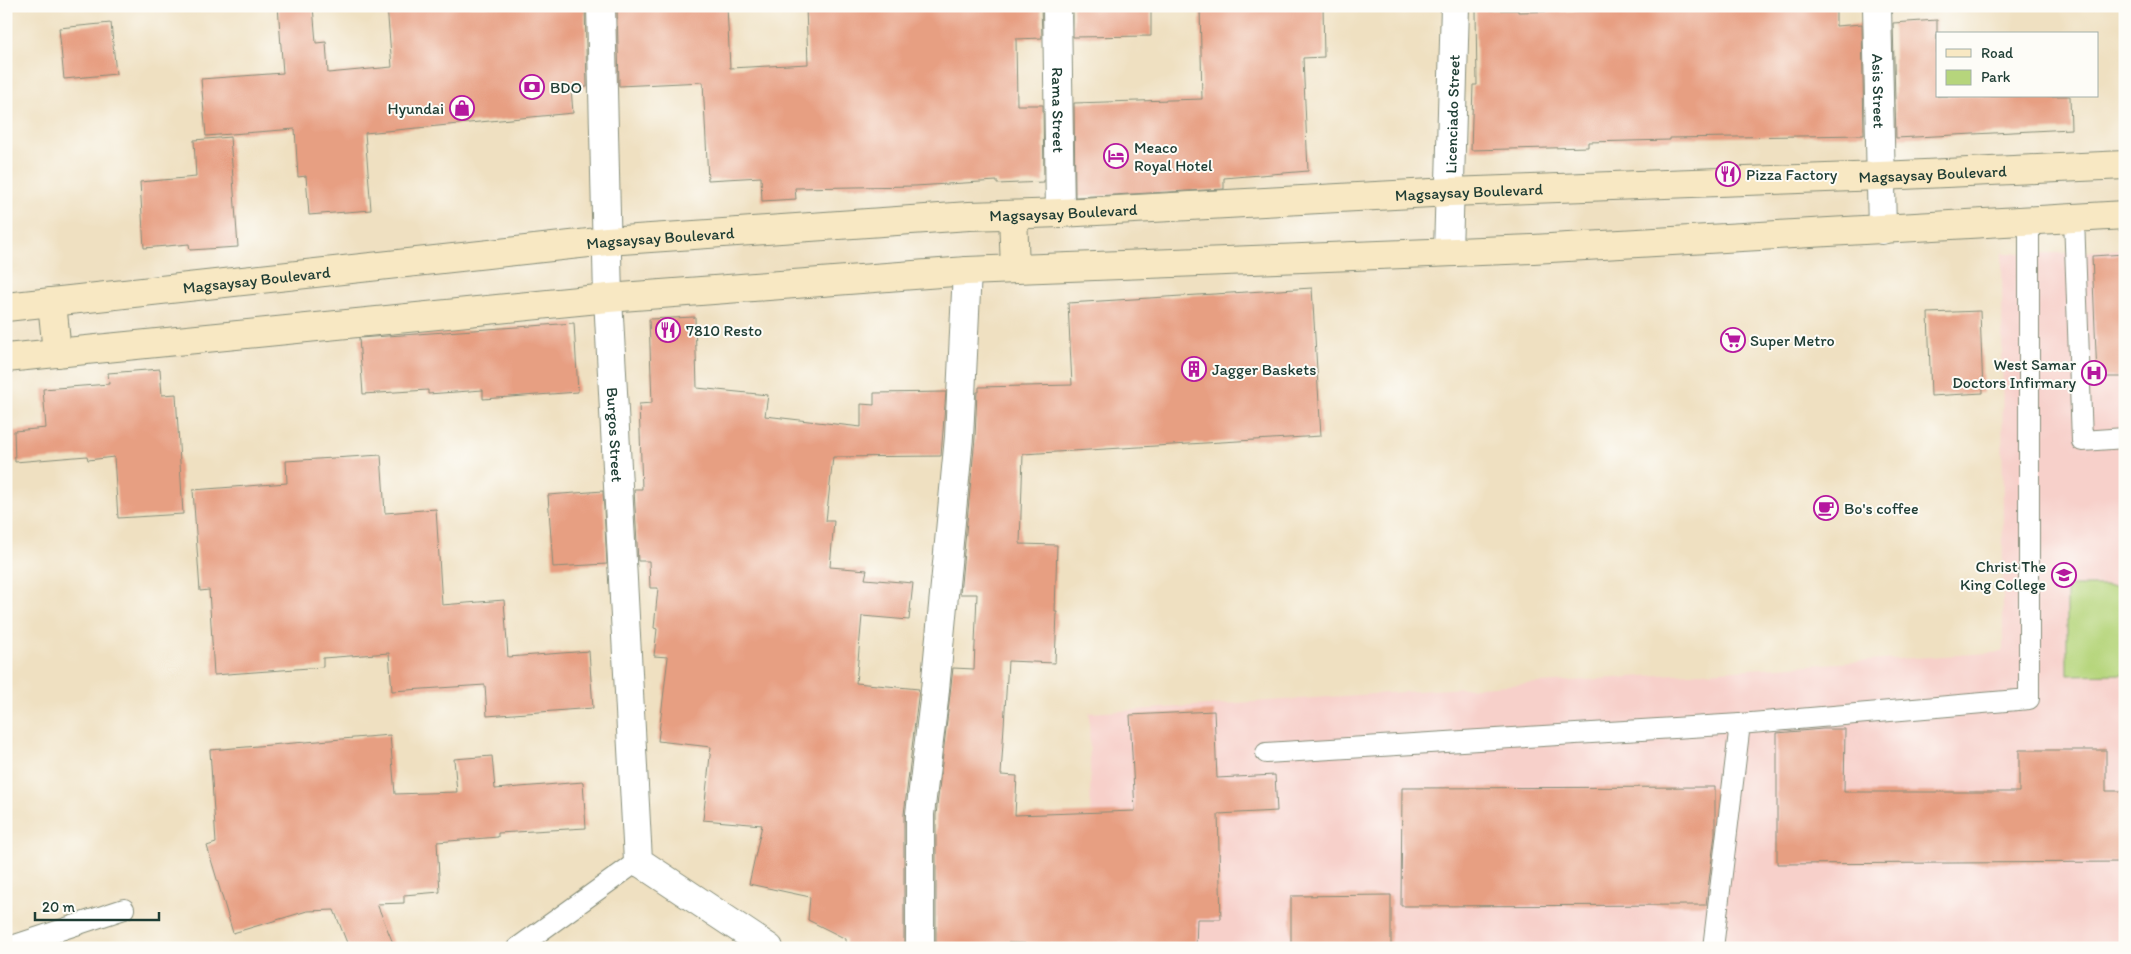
<svg xmlns="http://www.w3.org/2000/svg" width="2131" height="954" font-family="Itim,sans-serif">
  <rect width="100%" height="100%" fill="#fdfcf7"/>
  <filter id="ink" filterUnits="userSpaceOnUse"><feTurbulence type="fractalNoise" baseFrequency=".02" numOctaves="2"/><feDisplacementMap in="SourceGraphic" scale="10" xChannelSelector="R" yChannelSelector="G"/><feConvolveMatrix kernelMatrix="1 2 1 2 8 2 1 2 1" color-interpolation-filters="sRGB"/></filter>
  <filter id="wash" filterUnits="userSpaceOnUse"><feTurbulence type="fractalNoise" baseFrequency=".0096" numOctaves="4" result="noise"/><feDisplacementMap in="SourceGraphic" scale="20" xChannelSelector="R" yChannelSelector="G"/><feGaussianBlur stdDeviation="1.12" result="paint"/><feColorMatrix in="noise" values="0 0 0 0 0 0 0 0 0 0 0 0 0 0 0 0 0 1.4 0 .05"/><feComposite in="paint" operator="in"/></filter>
  <g filter="url(#wash)">
    <rect width="100%" height="100%" fill="#efe0c1"/>
    <path fill="#f7d0ca" d="M 2125,249 L 2125,948 L 1093,948 L 1089,713 L 2003,652 L 2002,253 L 2063,253 Z"/>
    <path fill="#b6d57c" stroke="#6a8958" d="M 2067,586 L 2125,586 L 2125,674 L 2067,675 Z"/>
    <g id="blocks">
      <g fill="#e79f82">
        <path d="M 278,6 L 313,6 L 316,43 L 326,42 L 328,73 L 392,67 L 387,6 L 585,6 L 587,87 L 571,88 L 573,113 L 365,133 L 371,210 L 309,215 L 306,176 L 298,177 L 295,129 L 206,136 L 201,79 L 283,73 Z"/>
        <path d="M 617,6 L 727,6 L 730,68 L 808,64 L 806,7 L 1041,6 L 1042,38 L 1016,39 L 1017,105 L 1043,105 L 1044,182 L 997,184 L 997,181 L 915,186 L 795,188 L 796,199 L 762,201 L 761,177 L 708,180 L 703,82 L 619,86 Z"/>
        <path d="M 1073,6 L 1151,6 L 1151,36 L 1073,37 Z"/>
        <path d="M 1200,6 L 1323,6 L 1324,57 L 1303,58 L 1308,171 L 1224,178 L 1224,189 L 1075,197 L 1074,103 L 1202,99 Z"/>
        <path d="M 1623,6 L 1836,6 L 1836,26 L 1862,24 L 1864,135 L 1670,138 L 1670,140 L 1588,142 L 1588,147 L 1471,150 L 1473,85 L 1477,85 L 1476,10 L 1518,10 L 1518,12 L 1624,10 Z"/>
        <path d="M 1937,20 L 1937,96 L 2070,96 L 2071,129 L 1896,138 L 1893,23 Z"/>
        <path d="M 111,23 L 116,74 L 64,79 L 59,28 Z"/>
        <path d="M 230,137 L 238,247 L 190,250 L 189,244 L 144,248 L 140,182 L 196,177 L 194,140 Z"/>
        <path d="M 2125,254 L 2125,377 L 2097,377 L 2092,256 Z"/>
        <path d="M 1312,288 L 1321,436 L 1023,454 L 1020,544 L 1057,545 L 1055,612 L 1057,612 L 1055,663 L 1008,661 L 1001,775 L 1017,776 L 1015,815 L 1135,811 L 1130,715 L 1214,711 L 1217,778 L 1275,775 L 1277,811 L 1218,814 L 1221,919 L 1197,919 L 1196,948 L 1122,948 L 1122,943 L 1084,945 L 1008,943 L 1008,948 L 936,948 L 936,815 L 953,668 L 974,669 L 977,594 L 960,594 L 975,438 L 977,392 L 979,392 L 979,387 L 1072,385 L 1068,303 Z"/>
        <path d="M 1980,311 L 1983,393 L 1931,396 L 1928,313 Z"/>
        <path d="M 695,317 L 697,388 L 768,395 L 765,416 L 861,427 L 861,404 L 874,405 L 874,393 L 946,392 L 941,456 L 833,457 L 826,521 L 834,521 L 830,567 L 867,570 L 865,579 L 913,583 L 909,620 L 862,616 L 856,683 L 919,689 L 904,814 L 904,948 L 846,948 L 846,939 L 808,920 L 810,897 L 749,884 L 762,825 L 703,820 L 711,747 L 658,741 L 668,657 L 654,656 L 657,629 L 654,628 L 658,588 L 650,588 L 649,561 L 638,561 L 634,489 L 642,489 L 639,404 L 652,403 L 649,319 Z"/>
        <path d="M 574,323 L 578,392 L 483,399 L 483,390 L 428,394 L 428,390 L 363,394 L 359,338 Z"/>
        <path d="M 160,369 L 162,395 L 176,394 L 183,514 L 118,518 L 114,457 L 88,460 L 87,456 L 15,462 L 14,431 L 46,428 L 43,389 L 109,384 L 108,373 Z"/>
        <path d="M 381,455 L 385,513 L 436,509 L 442,605 L 504,600 L 508,657 L 589,651 L 593,708 L 487,716 L 485,685 L 392,691 L 389,653 L 323,658 L 323,667 L 214,675 L 209,590 L 200,591 L 193,490 L 287,483 L 286,461 Z"/>
        <path d="M 603,491 L 607,564 L 553,567 L 548,495 Z"/>
        <path d="M 1823,729 L 1845,729 L 1844,792 L 2019,792 L 2019,750 L 2106,750 L 2106,791 L 2125,791 L 2125,862 L 1777,864 L 1777,733 Z"/>
        <path d="M 390,735 L 395,794 L 457,792 L 454,759 L 492,756 L 495,789 L 583,782 L 586,828 L 498,833 L 498,837 L 437,842 L 440,892 L 404,895 L 404,903 L 377,904 L 395,948 L 349,948 L 334,910 L 307,911 L 233,933 L 207,846 L 216,843 L 210,750 Z"/>
        <path d="M 1715,787 L 1715,834 L 1706,905 L 1401,906 L 1402,788 Z"/>
        <path d="M 1391,895 L 1391,946 L 1291,946 L 1291,896 Z"/>
      </g>
    </g>
  </g>
  <g filter="url(#ink)">
    <use href="#blocks" fill-opacity="0" stroke="#878e7a" stroke-width="1"/>
    <g fill="none" stroke-linecap="round" stroke-linejoin="round">
      <defs>
        <g id="lane">
          <path d="M 2074,218 L 2082,441 L 2125,438"/>
          <path d="M 1266,753 L 1740,724"/>
          <path d="M 6,948 L 124,909"/>
          <path d="M 517,948 L 638,861"/>
          <path d="M 1713,948 L 1740,724 L 2029,699 L 2029,221"/>
        </g>
        <g id="street">
          <path id="s1" d="M 601,6 L 608,298 L 638,861 L 769,948"/>
          <path id="s2" d="M 1057,6 L 1060,213"/>
          <path id="s3" d="M 1877,6 L 1882,230"/>
          <path id="s4" d="M 1448,252 L 1455,6"/>
          <path d="M 920,948 L 920,814 L 934,700 L 959,437 L 967,271"/>
        </g>
        <g id="secondary">
          <path d="M 1013,215 L 1015,269"/>
          <path d="M 52,302 L 57,353"/>
          <path id="s5" d="M 6,307 L 607,241 L 969,216 L 1060,213 L 1450,192 L 1880,176 L 2125,165"/>
          <path d="M 6,358 L 608,298 L 967,271 L 1533,249 L 2125,215"/>
        </g>
      </defs>
      <use href="#lane" stroke="#878e7a" stroke-width="22"/>
      <use href="#street" stroke="#878e7a" stroke-width="30"/>
      <use href="#secondary" stroke="#878e7a" stroke-width="30"/>
      <use href="#lane" stroke="#fff" stroke-width="20"/>
      <use href="#street" stroke="#fff" stroke-width="28"/>
      <use href="#secondary" stroke="#f8e8c3" stroke-width="28"/>
    </g>
  </g>
  <defs>
    <symbol id="bank-ring" viewBox="-11 -11 22 22"><circle r="9.5" fill="#fdfcf7" stroke="#b5179e" stroke-width="1.5"/><path d="M-6-4H6V4H-6ZM0-2.3a2.3 2.3 0 1 0 0 4.6a2.3 2.3 0 1 0 0-4.6Z" fill="#b5179e"/></symbol>
    <symbol id="shop-ring" viewBox="-11 -11 22 22"><circle r="9.5" fill="#fdfcf7" stroke="#b5179e" stroke-width="1.5"/><path d="M-5-2.5h2.3a2.7 3.5 0 0 1 5.4 0H5L5.5 6h-11ZM-1.5-2.5h3a1.5 2.3 0 0 0-3 0Z" fill="#b5179e"/></symbol>
    <symbol id="hotel-ring" viewBox="-11 -11 22 22"><circle r="9.5" fill="#fdfcf7" stroke="#b5179e" stroke-width="1.5"/><path d="M-6-4.5h1.5V1H6V5H4.5V3h-9V5H-6ZM-4 0a1.8 1.8 0 1 1 3.6 0ZM.5 0V-2.5h3Q6-2.5 6 0Z" fill="#b5179e"/></symbol>
    <symbol id="restaurant-ring" viewBox="-11 -11 22 22"><circle r="9.5" fill="#fdfcf7" stroke="#b5179e" stroke-width="1.5"/><path d="M-5-6h1v4h1v-4h1v4h1v-4h1v5L-1.5 .5V6h-2V.5L-5-1ZM5-6V6H3V1.5H1.5Q1.5-4 5-6Z" fill="#b5179e"/></symbol>
    <symbol id="supermarket-ring" viewBox="-11 -11 22 22"><circle r="9.5" fill="#fdfcf7" stroke="#b5179e" stroke-width="1.5"/><path d="M-6-5.5h2.5l.6 2H6L4.5 2H-2.5L-4.4-4H-6ZM-1.5 3.2a1.3 1.3 0 1 0 .1 0ZM3 3.2a1.3 1.3 0 1 0 .1 0Z" fill="#b5179e"/></symbol>
    <symbol id="building-ring" viewBox="-11 -11 22 22"><circle r="9.5" fill="#fdfcf7" stroke="#b5179e" stroke-width="1.5"/><path d="M-4-6H4V6H1V3H-1V6H-4ZM-2.5-4.3h1.7v1.8h-1.7ZM.8-4.3h1.7v1.8H.8ZM-2.5-1h1.7V.8h-1.7ZM.8-1h1.7V.8H.8Z" fill="#b5179e"/></symbol>
    <symbol id="hospital-ring" viewBox="-11 -11 22 22"><circle r="9.5" fill="#fdfcf7" stroke="#b5179e" stroke-width="1.5"/><path d="M-5-5h3v3.5h4V-5h3V5h-3V1.5h-4V5h-3Z" fill="#b5179e"/></symbol>
    <symbol id="cafe-ring" viewBox="-11 -11 22 22"><circle r="9.5" fill="#fdfcf7" stroke="#b5179e" stroke-width="1.5"/><path d="M-5.5-4.5H6V0H3Q3 3.5 0 3.5H-2.5Q-5.5 3.5-5.5 0ZM3-3.2v2h1.7v-2ZM-6 4.5H4V6H-6Z" fill="#b5179e"/></symbol>
    <symbol id="university-ring" viewBox="-11 -11 22 22"><circle r="9.5" fill="#fdfcf7" stroke="#b5179e" stroke-width="1.5"/><path d="M0-5L7-2L0 1L-7-2ZM-4 1L0 2.5L4 1V4Q0 6-4 4Z" fill="#b5179e"/></symbol>
  </defs>
  <g fill-rule="evenodd">
    <use href="#bank-ring" x="518" y="73" width="28" height="28"/>
    <use href="#shop-ring" x="448" y="94" width="28" height="28"/>
    <use href="#hotel-ring" x="1102" y="142" width="28" height="28"/>
    <use href="#restaurant-ring" x="1714" y="160" width="28" height="28"/>
    <use href="#restaurant-ring" x="654" y="316" width="28" height="28"/>
    <use href="#supermarket-ring" x="1719" y="326" width="28" height="28"/>
    <use href="#building-ring" x="1180" y="355" width="28" height="28"/>
    <use href="#hospital-ring" x="2080" y="359" width="28" height="28"/>
    <use href="#cafe-ring" x="1812" y="494" width="28" height="28"/>
    <use href="#university-ring" x="2050" y="561" width="28" height="28"/>
  </g>
  <g text-anchor="middle" stroke-width="4" stroke-linejoin="round" paint-order="stroke">
    <g font-size="16" fill="#1f3d34" stroke="#fdfcf7" text-anchor="start">
      <text x="550" y="93">BDO</text>
      <text x="444" y="114" text-anchor="end">Hyundai</text>
      <text x="1134" y="153">Meaco<tspan x="1134" dy="18">Royal Hotel</tspan></text>
      <text x="1746" y="180">Pizza Factory</text>
      <text x="686" y="336">7810 Resto</text>
      <text x="1750" y="346">Super Metro</text>
      <text x="2076" y="370" text-anchor="end">West Samar<tspan x="2076" dy="18">Doctors Infirmary</tspan></text>
      <text x="1212" y="375">Jagger Baskets</text>
      <text x="1844" y="514">Bo's coffee</text>
      <text x="2046" y="572" text-anchor="end">Christ The<tspan x="2046" dy="18">King College</tspan></text>
    </g>
    <g font-size="16" fill="#1f3d34" stroke="#fdfcf7">
      <text dy="6" stroke="none"><textPath href="#s3" startOffset="85">Asis Street</textPath></text>
      <text dy="6" stroke="none"><textPath href="#s2" startOffset="104">Rama Street</textPath></text>
      <text dy="6" stroke="none"><textPath href="#s4" startOffset="138">Licenciado Street</textPath></text>
      <text dy="6" stroke="none"><textPath href="#s5" startOffset="1932">Magsaysay Boulevard</textPath></text>
      <text dy="6" stroke="none"><textPath href="#s5" startOffset="1468">Magsaysay Boulevard</textPath></text>
      <text dy="6" stroke="none"><textPath href="#s5" startOffset="1062">Magsaysay Boulevard</textPath></text>
      <text dy="6" stroke="none"><textPath href="#s5" startOffset="658">Magsaysay Boulevard</textPath></text>
      <text dy="6" stroke="none"><textPath href="#s5" startOffset="252">Magsaysay Boulevard</textPath></text>
      <text dy="6" stroke="none"><textPath href="#s1" startOffset="429">Burgos Street</textPath></text>
    </g>
  </g>
  <rect width="2131" height="954" fill="none" stroke="#fdfcf7" stroke-width="25"/>
  <rect x="1936" y="32" width="162" height="65" fill="#fdfcf7" stroke="#a4b0a9"/>
  <rect x="1946" y="49" width="25" height="8" fill="#f8e8c3" stroke="#a4b0a9"/>
  <text x="1981" y="58" font-size="15" fill="#1f3d34">Road</text>
  <rect x="1946" y="70" width="25" height="15" fill="#b6d57c" stroke="#a4b0a9"/>
  <text x="1981" y="82" font-size="15" fill="#1f3d34">Park</text>
  <path d="M35 912v8h124v-8" fill="none" stroke="#1f3d34" stroke-width="2.5"/>
  <text x="42" y="912" font-size="15" fill="#1f3d34" stroke="#fdfcf7" stroke-width="4" paint-order="stroke">20 m</text>
</svg>
